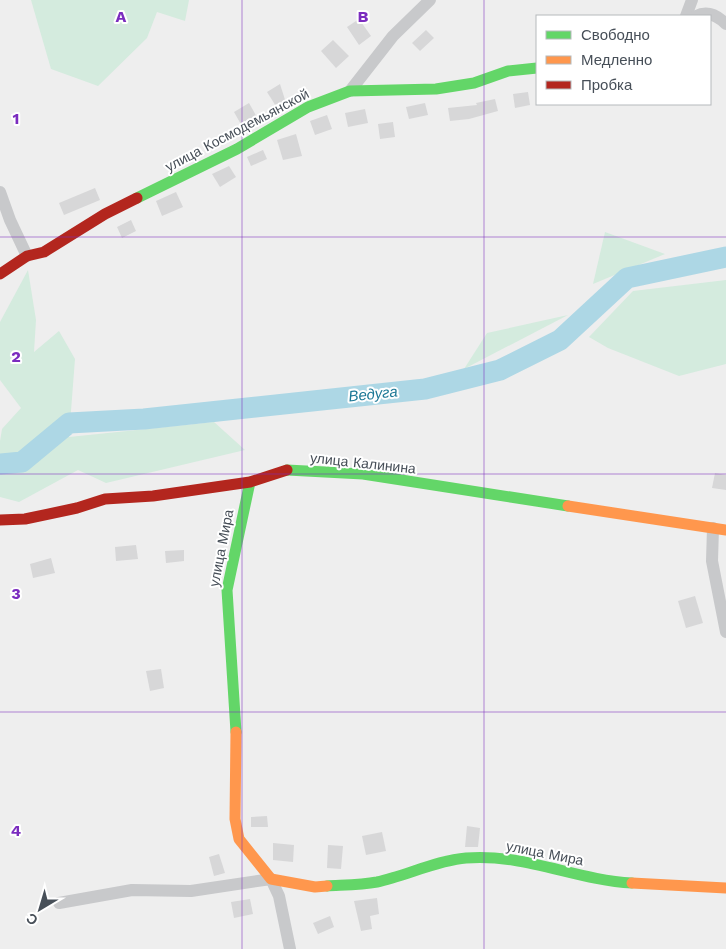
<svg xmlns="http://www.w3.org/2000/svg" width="726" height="949" font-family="'Work Sans',sans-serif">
  <rect width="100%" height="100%" fill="#eee"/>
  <g fill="#d4ebde">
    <path d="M 31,0 L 189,0 L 185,21 L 157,12 L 147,38 L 98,86 L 51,69 Z"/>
    <path d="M 605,232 L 665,254 L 593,284 Z"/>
    <path d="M 28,270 L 36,320 L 34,352 L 59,331 L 75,359 L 69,437 L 214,422 L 245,450 L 106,483 L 78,470 L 19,502 L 0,497 L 0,441 L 2,429 L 21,408 L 0,380 L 0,322 Z"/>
    <path d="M 726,280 L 726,364 L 679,376 L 608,348 L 589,337 L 633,291 Z"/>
    <path d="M 568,315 L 464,369 L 487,333 Z"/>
  </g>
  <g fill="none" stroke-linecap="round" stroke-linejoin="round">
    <path stroke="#add7e5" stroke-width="21" d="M 0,464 L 22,462 L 69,423 L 144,419 L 425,389 L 500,370 L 560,340 L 627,278 L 726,257"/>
  </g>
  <g fill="#d7d7d8">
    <path d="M 359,19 L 371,36 L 359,45 L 347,27 Z"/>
    <path d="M 426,30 L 434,38 L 420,51 L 412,43 Z"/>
    <path d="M 333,40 L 349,56 L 336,68 L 321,51 Z"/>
    <path d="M 280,84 L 287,106 L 279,111 L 267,92 Z"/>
    <path d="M 528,92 L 530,105 L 515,108 L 513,94 Z"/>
    <path d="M 495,99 L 498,111 L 469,119 L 450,121 L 448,108 L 477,105 L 476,103 Z"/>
    <path d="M 249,103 L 258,119 L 243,128 L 234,112 Z"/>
    <path d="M 425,103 L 428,115 L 409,119 L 406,107 Z"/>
    <path d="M 365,109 L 368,123 L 348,127 L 345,113 Z"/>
    <path d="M 327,115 L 332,129 L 315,135 L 310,121 Z"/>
    <path d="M 393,122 L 395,137 L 380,139 L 378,124 Z"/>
    <path d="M 296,134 L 302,156 L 283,160 L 277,140 Z"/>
    <path d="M 263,150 L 267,159 L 251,166 L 247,157 Z"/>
    <path d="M 229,166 L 236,177 L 220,187 L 212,174 Z"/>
    <path d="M 95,188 L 100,200 L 64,215 L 59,203 Z"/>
    <path d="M 176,192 L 183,207 L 162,216 L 156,201 Z"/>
    <path d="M 131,220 L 136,231 L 122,238 L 117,227 Z"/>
    <path d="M 715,473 L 726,475 L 726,490 L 712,488 Z"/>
    <path d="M 136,545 L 138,559 L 116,561 L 115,547 Z"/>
    <path d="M 184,550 L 184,561 L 166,563 L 165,551 Z"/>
    <path d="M 51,558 L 55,573 L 33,578 L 30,564 Z"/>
    <path d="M 695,596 L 703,623 L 686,628 L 678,601 Z"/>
    <path d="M 161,669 L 164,688 L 150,691 L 146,671 Z"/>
    <path d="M 267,816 L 268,827 L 251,827 L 251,817 Z"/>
    <path d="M 467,826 L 480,828 L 478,847 L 465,847 Z"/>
    <path d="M 382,832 L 386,851 L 366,855 L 362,836 Z"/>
    <path d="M 273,843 L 294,845 L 293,862 L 273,860 Z"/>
    <path d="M 328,845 L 343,846 L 341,869 L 327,868 Z"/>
    <path d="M 219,854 L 225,873 L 214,876 L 209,857 Z"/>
    <path d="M 377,898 L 379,914 L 370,916 L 372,929 L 361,931 L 354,901 Z"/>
    <path d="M 250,899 L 253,914 L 234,918 L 231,902 Z"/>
    <path d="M 330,916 L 334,927 L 318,934 L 313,923 Z"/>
  </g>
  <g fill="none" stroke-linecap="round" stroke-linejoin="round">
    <g stroke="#c8c9cb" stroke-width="12">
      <path d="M 686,16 L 692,0"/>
      <path d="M 696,16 C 708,10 718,16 726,24"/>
      <path d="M 350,91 L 393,36 L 430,0"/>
      <path d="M 0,192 L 10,220 L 27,256"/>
      <path d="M 713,528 L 712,561 L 726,632"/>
      <path d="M 59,903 L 132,890 L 191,891 L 271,879 L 279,896 L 290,949"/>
    </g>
    <g stroke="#63d668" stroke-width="11">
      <path d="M 137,198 L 237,149 L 308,107 L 350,91 L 436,89 L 474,83 L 508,71 L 537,68"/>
      <path d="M 287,470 L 363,474 L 568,506"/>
      <path d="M 236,732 L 227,590 L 250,482"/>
      <path d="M 327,886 C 343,885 361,885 377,882 C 405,876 438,860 466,858 C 523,853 576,880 632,883"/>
    </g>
    <g stroke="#ff974d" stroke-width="11">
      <path d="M 568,506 L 726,530"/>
      <path d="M 236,732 L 235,819 L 239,839 L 271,879 L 315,887 L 327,886"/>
      <path d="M 632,883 L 726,888"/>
    </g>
    <g stroke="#b3261e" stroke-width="11">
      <path d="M 0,274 L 27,256 L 44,252 L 105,214 L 137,198"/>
      <path d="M 0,520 L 25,519 L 77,508 L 105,499 L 153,496 L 250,482 L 287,470"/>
    </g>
  </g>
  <path fill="none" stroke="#7b2cbf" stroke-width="1" stroke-opacity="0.55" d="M 242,0 L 242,949M 484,0 L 484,949M 0,237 L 726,237M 0,474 L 726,474M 0,712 L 726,712"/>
  <g text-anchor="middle" stroke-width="4" stroke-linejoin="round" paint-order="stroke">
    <g font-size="14" fill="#474f58" stroke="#fff">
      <text transform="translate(237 130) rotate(-28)" y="5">улица Космодемьянской</text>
      <text transform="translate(363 463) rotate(6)" y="5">улица Калинина</text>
      <text transform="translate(221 548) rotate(-79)" y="5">улица Мира</text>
      <text transform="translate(545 853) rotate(11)" y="5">улица Мира</text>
    </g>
    <g font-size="15" font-style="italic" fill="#1c7896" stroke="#fff">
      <text transform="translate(373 394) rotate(-6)" y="5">Ведуга</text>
    </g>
  </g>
  <g font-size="16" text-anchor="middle" font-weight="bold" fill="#7b2cbf" stroke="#fff" stroke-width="4" stroke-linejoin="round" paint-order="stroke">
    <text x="121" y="22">A</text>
    <text x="363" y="22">B</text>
    <text x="16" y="124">1</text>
    <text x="16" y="362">2</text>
    <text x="16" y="599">3</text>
    <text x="16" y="836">4</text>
  </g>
  <rect x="536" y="15" width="175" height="90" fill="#ffffff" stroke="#b5b9bc"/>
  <rect x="546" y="31" width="25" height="8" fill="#63d668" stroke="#b5b9bc"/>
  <text x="581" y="40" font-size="15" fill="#474f58">Свободно</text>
  <rect x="546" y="56" width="25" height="8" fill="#ff974d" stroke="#b5b9bc"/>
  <text x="581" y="65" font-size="15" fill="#474f58">Медленно</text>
  <rect x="546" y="81" width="25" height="8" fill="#b3261e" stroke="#b5b9bc"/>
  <text x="581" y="90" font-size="15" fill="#474f58">Пробка</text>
  <g transform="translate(40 909) rotate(218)" stroke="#ffffff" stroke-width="4" paint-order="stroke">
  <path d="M0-4L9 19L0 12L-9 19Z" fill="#474f58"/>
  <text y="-8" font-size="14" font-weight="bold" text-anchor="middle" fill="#474f58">С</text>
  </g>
</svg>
